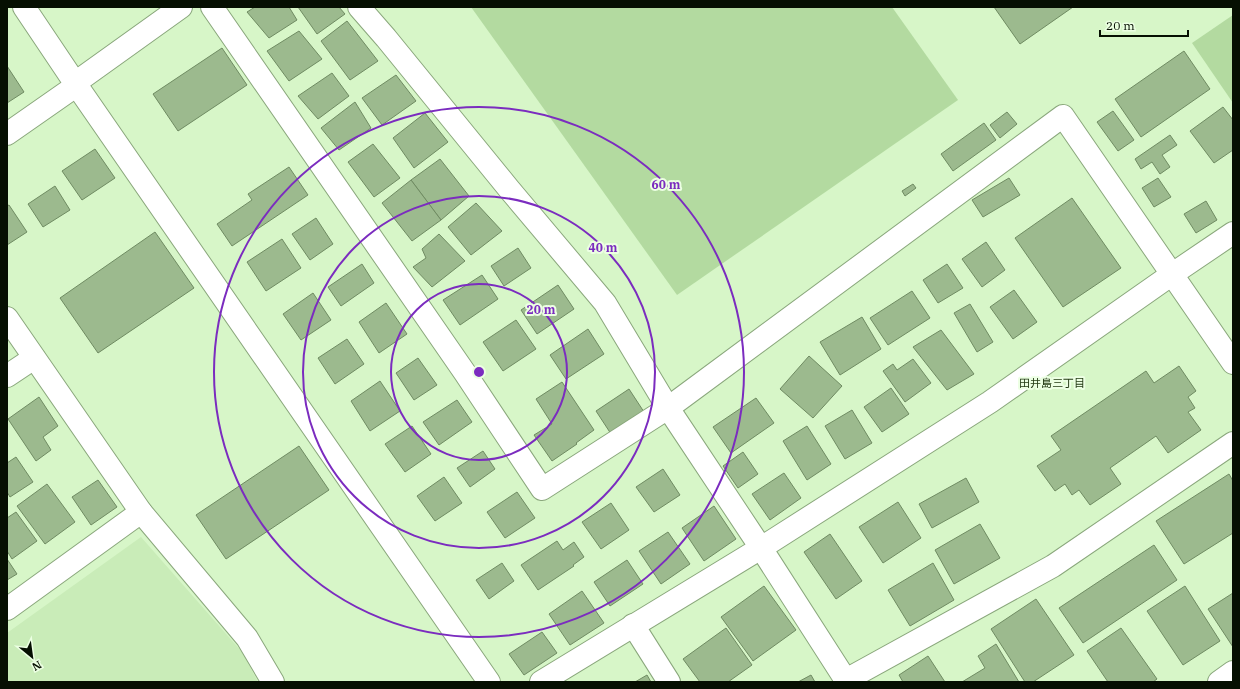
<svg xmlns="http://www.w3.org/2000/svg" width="1240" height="689" font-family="'IBM Plex Serif','Noto Sans JP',serif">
  <rect width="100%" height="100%" fill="#d7f6c8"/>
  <path fill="#c9ecb8" d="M 141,537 L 242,652 L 258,682 L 7,682 L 7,633 Z"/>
  <g fill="#b3daa0">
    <path d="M 471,7 L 892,7 L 958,100 L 677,295 Z"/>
    <path d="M 1233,15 L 1233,103 L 1192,43 Z"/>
  </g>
  <g fill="#9cba8e" stroke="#6f8b62">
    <path d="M 255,7 L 289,7 L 297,20 L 269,38 L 247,12 Z"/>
    <path d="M 298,7 L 339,7 L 345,14 L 317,34 Z"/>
    <path d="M 994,7 L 1073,7 L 1020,44 Z"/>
    <path d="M 347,21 L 378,61 L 350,80 L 321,41 Z"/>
    <path d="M 299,31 L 322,59 L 289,81 L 267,51 Z"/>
    <path d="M 222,48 L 247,85 L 178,131 L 153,94 Z"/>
    <path d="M 1184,51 L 1210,89 L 1141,137 L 1115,99 Z"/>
    <path d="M 7,66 L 24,92 L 7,103 Z"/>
    <path d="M 332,73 L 349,96 L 318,119 L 298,96 Z"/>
    <path d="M 396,75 L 416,101 L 382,125 L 362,98 Z"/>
    <path d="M 355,102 L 371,128 L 339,150 L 321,128 Z"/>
    <path d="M 1223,107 L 1233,120 L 1233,150 L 1214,163 L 1190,131 Z"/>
    <path d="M 1113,111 L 1134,140 L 1118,151 L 1097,122 Z"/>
    <path d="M 1007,112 L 1017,124 L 1000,138 L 990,125 Z"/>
    <path d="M 425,113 L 448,142 L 414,168 L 393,138 Z"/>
    <path d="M 984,123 L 996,140 L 953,171 L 941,154 Z"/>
    <path d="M 1170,135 L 1177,145 L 1162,155 L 1170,167 L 1160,174 L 1152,162 L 1141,169 L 1135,159 Z"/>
    <path d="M 373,144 L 400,178 L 374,197 L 348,162 Z"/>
    <path d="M 95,149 L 115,178 L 82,200 L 62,171 Z"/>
    <path d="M 440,159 L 469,196 L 441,220 L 411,180 Z"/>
    <path d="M 289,167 L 308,195 L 232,246 L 217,224 L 252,200 L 248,194 Z"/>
    <path d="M 1009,178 L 1020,195 L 983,217 L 972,200 Z"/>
    <path d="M 1158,178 L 1171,197 L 1154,207 L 1142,188 Z"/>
    <path d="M 411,180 L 441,220 L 412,241 L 382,203 Z"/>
    <path d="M 913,184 L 916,188 L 905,196 L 902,191 Z"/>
    <path d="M 55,186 L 70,210 L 43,227 L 28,204 Z"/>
    <path d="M 1072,198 L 1121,268 L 1063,307 L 1015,238 Z"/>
    <path d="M 1206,201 L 1217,220 L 1196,233 L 1184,214 Z"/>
    <path d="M 476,203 L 502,231 L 471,255 L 448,227 Z"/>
    <path d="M 9,205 L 27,232 L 7,245 L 7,206 Z"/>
    <path d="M 316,218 L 333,244 L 310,260 L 292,234 Z"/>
    <path d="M 155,232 L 194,288 L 98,353 L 60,298 Z"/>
    <path d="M 439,234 L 465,261 L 432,287 L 413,267 L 426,258 L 422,249 Z"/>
    <path d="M 282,239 L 301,268 L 266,291 L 247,262 Z"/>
    <path d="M 986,242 L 1005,270 L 982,287 L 962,259 Z"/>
    <path d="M 518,248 L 531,268 L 504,286 L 491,266 Z"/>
    <path d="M 362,264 L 374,283 L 341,306 L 328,287 Z"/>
    <path d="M 947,264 L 963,288 L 938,303 L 923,280 Z"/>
    <path d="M 482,275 L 498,299 L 460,325 L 443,300 Z"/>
    <path d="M 558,285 L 574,309 L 537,334 L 521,310 Z"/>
    <path d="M 1014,290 L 1037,322 L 1013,339 L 990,307 Z"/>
    <path d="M 912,291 L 930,318 L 888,345 L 870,318 Z"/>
    <path d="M 313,293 L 331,320 L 301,340 L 283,314 Z"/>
    <path d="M 386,303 L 407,334 L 379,353 L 359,322 Z"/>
    <path d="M 970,304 L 993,342 L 977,352 L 954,313 Z"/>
    <path d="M 862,317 L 881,349 L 840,375 L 820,342 Z"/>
    <path d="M 516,320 L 536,349 L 503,371 L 483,342 Z"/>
    <path d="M 588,329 L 604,354 L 566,379 L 550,355 Z"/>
    <path d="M 941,330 L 974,374 L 947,390 L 913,347 Z"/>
    <path d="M 347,339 L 364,364 L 335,384 L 318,358 Z"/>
    <path d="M 809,356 L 842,386 L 813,418 L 780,389 Z"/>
    <path d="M 418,358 L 437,385 L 414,400 L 396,373 Z"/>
    <path d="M 913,359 L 931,383 L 905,402 L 883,371 L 893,364 L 897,370 Z"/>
    <path d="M 1179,366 L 1196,391 L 1188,397 L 1195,408 L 1188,412 L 1201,430 L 1168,453 L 1156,436 L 1110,468 L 1121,484 L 1090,505 L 1079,490 L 1072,495 L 1065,484 L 1055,491 L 1037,466 L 1061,450 L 1051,436 L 1146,371 L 1154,383 Z"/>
    <path d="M 380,381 L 400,411 L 370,431 L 351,401 Z"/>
    <path d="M 562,382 L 594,430 L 576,443 L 577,444 L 552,461 L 534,435 L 552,424 L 536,399 Z"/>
    <path d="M 891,388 L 909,414 L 882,432 L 864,407 Z"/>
    <path d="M 629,389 L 646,415 L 613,437 L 596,411 Z"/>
    <path d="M 39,397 L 58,426 L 43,437 L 51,450 L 36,461 L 8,419 Z"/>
    <path d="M 756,398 L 774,423 L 731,453 L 713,427 Z"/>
    <path d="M 457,400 L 472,422 L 439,445 L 423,422 Z"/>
    <path d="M 852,410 L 872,443 L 845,459 L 825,426 Z"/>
    <path d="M 412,426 L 431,454 L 405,472 L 385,444 Z"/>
    <path d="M 807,426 L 831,464 L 807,480 L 783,441 Z"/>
    <path d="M 299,446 L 329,490 L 226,559 L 196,515 Z"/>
    <path d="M 483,451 L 495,469 L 470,487 L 457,468 Z"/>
    <path d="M 743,452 L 758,474 L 738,488 L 723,466 Z"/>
    <path d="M 16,457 L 33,482 L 10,497 L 7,492 L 7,463 Z"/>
    <path d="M 663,469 L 680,495 L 654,512 L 636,487 Z"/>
    <path d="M 784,473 L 801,498 L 770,520 L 752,494 Z"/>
    <path d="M 1229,474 L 1233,481 L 1233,533 L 1184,564 L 1156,521 Z"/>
    <path d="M 444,477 L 462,503 L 435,521 L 417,496 Z"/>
    <path d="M 966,478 L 979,502 L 932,528 L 919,504 Z"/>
    <path d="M 98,480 L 117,507 L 91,525 L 72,497 Z"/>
    <path d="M 47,484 L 75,522 L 45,544 L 17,506 Z"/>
    <path d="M 517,492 L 535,518 L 505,538 L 487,512 Z"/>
    <path d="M 898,502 L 921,538 L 883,563 L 859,527 Z"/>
    <path d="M 611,503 L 629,530 L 601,549 L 582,522 Z"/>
    <path d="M 714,506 L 736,539 L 704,561 L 682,528 Z"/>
    <path d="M 16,512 L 37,541 L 12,559 L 7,551 L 7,518 Z"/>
    <path d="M 980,524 L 1000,558 L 954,584 L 935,550 Z"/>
    <path d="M 668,532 L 690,564 L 661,584 L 639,551 Z"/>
    <path d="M 830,534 L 862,581 L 836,599 L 804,552 Z"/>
    <path d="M 557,541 L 563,550 L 574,542 L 584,557 L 573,565 L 574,566 L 538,590 L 521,565 Z"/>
    <path d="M 1154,545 L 1177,580 L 1083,643 L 1059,608 Z"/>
    <path d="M 7,559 L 17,574 L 7,580 Z"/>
    <path d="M 627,560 L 643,584 L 610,606 L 594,582 Z"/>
    <path d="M 502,563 L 514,581 L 489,599 L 476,580 Z"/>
    <path d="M 933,563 L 954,600 L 910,626 L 888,590 Z"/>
    <path d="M 764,586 L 796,630 L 753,661 L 721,617 Z"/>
    <path d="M 1185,586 L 1220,641 L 1183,665 L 1147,611 Z"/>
    <path d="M 582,591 L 604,623 L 570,645 L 549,614 Z"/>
    <path d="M 1233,593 L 1233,647 L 1208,609 Z"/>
    <path d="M 1036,599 L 1074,655 L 1033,682 L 1025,682 L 991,629 Z"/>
    <path d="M 726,628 L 752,665 L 728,682 L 700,682 L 683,659 Z"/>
    <path d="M 1121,628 L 1157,679 L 1153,682 L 1108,682 L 1087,651 Z"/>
    <path d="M 542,632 L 557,653 L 524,675 L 509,654 Z"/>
    <path d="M 996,644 L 1019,682 L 962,682 L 985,668 L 978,656 Z"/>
    <path d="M 928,656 L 945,682 L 903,682 L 899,675 Z"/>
    <path d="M 647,675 L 651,682 L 635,682 Z"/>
    <path d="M 811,675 L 815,682 L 798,682 Z"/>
  </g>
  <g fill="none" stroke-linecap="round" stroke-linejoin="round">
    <defs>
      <g id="street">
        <path d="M 24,7 L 75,83 L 489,682"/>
        <path d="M 212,7 L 465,373 L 542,489 L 668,408 L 1063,116 L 1233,363"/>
        <path d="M 359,7 L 386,38 L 509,189 L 605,303 L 668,408 L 761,548 L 847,682"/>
        <path d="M 7,134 L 70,90 L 75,83 L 181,7"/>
        <path d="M 7,318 L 141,512 L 247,638 L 273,682"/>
        <path d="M 7,376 L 34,358"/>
        <path d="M 7,609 L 141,512"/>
        <path d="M 633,625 L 669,682"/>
        <path d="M 846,680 L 1053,566 L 1233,443"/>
        <path d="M 541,682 L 761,548 L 990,402 L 1171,275 L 1233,233"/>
        <path d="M 1219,682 L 1233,672"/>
      </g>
    </defs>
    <use href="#street" stroke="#8aa77c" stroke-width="24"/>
    <use href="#street" stroke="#fff" stroke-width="22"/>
  </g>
  <g fill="none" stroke="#7b2cbf" stroke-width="2">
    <circle cx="479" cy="372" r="88"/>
    <circle cx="479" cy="372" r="176"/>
    <circle cx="479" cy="372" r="265"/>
  </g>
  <g text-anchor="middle" stroke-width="4" stroke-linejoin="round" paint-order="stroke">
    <g font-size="11" fill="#233b15" stroke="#ecffe3">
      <text x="1052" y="387">田井島三丁目</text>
    </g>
  </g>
  <circle cx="479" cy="372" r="6" fill="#7b2cbf" stroke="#ecffe3" stroke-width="2"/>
  <g font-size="12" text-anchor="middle" font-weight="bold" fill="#7b2cbf" stroke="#ecffe3" stroke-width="4" stroke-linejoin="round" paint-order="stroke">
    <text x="666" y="189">60 m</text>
    <text x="603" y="252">40 m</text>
    <text x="541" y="314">20 m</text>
  </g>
  <rect width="1240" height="689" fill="none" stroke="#060f02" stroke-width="16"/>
  <g transform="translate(32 657) rotate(151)" stroke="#ecffe3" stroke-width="3" paint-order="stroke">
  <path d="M0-3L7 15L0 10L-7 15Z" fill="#060f02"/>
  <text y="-6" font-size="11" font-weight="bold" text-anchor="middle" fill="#060f02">N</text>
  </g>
  <path d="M1100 30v6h88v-6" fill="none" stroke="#060f02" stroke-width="2"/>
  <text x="1106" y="30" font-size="12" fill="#060f02" stroke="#ecffe3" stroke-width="3" paint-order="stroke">20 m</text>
</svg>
